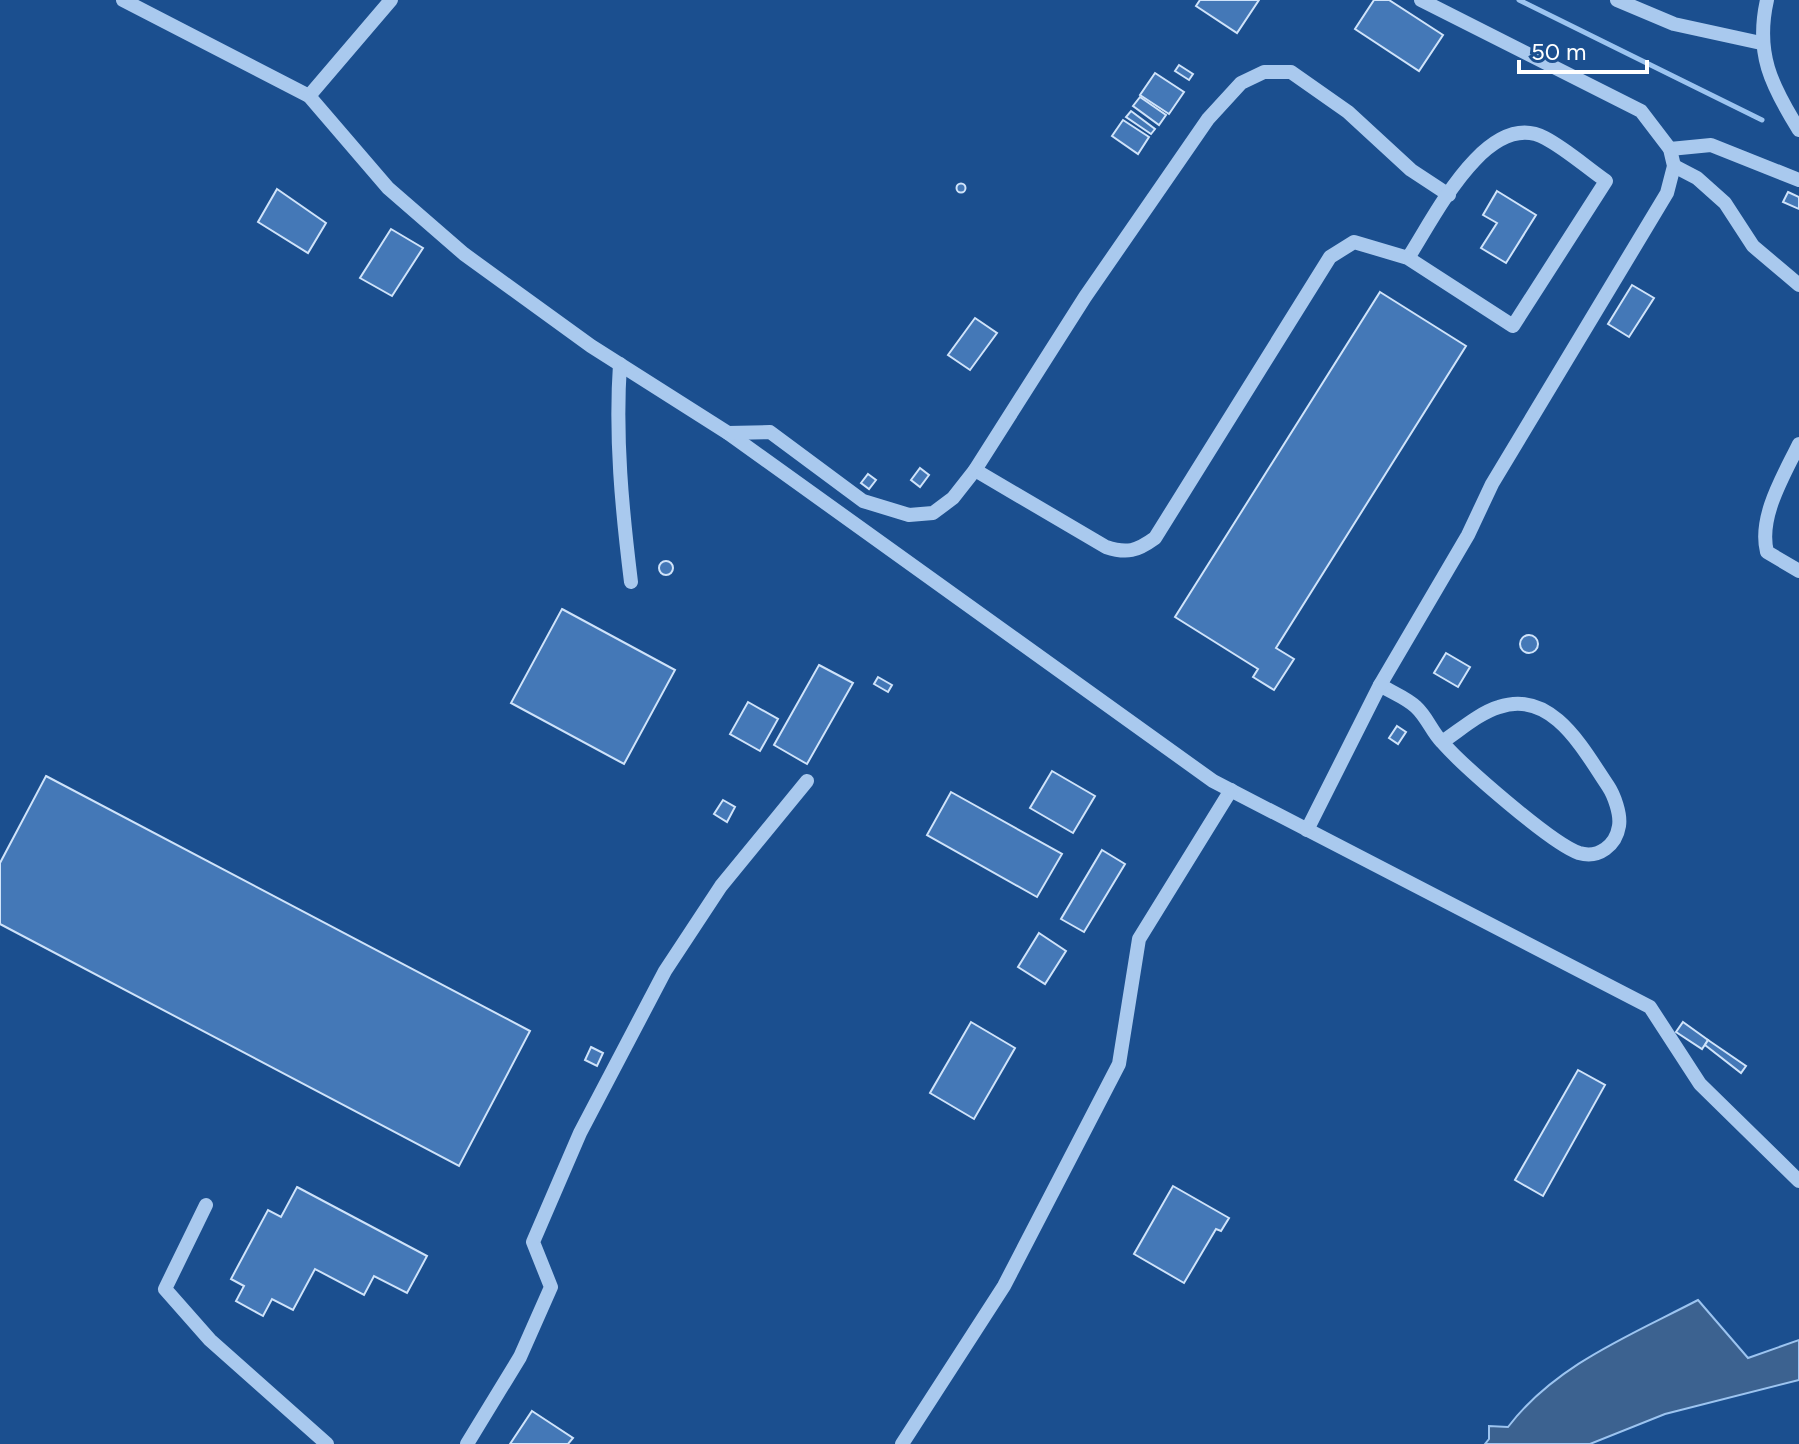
<svg xmlns="http://www.w3.org/2000/svg" width="1799" height="1444" font-family="Figtree,sans-serif">
  <rect width="100%" height="100%" fill="#1b4f8f"/>
  <path fill="#3c6290" stroke="#9cc4f0" stroke-width="2" d="M 1698,1300 L 1748,1358 L 1799,1340 L 1799,1380 L 1665,1414 L 1590,1444 L 1485,1444 L 1489,1439 L 1489,1426 L 1508,1427 C 1555,1365 1631,1335 1698,1300 Z"/>
  <g fill="none" stroke-linecap="round" stroke-linejoin="round">
    <path stroke="#9cc4f0" stroke-width="5" d="M 1519,0 L 1762,120"/>
  </g>
  <g fill="#4478b7" stroke="#cfe3fa" stroke-width="2">
    <path d="M 1200,0 L 1259,0 L 1237,33 L 1196,6 Z"/>
    <path d="M 1374,0 L 1389,0 L 1443,35 L 1419,71 L 1355,29 Z"/>
    <path d="M 1179,65 L 1193,74 L 1189,80 L 1175,71 Z"/>
    <path d="M 1155,73 L 1184,92 L 1169,114 L 1140,95 Z"/>
    <path d="M 1140,97 L 1166,115 L 1159,125 L 1133,106 Z"/>
    <path d="M 1131,111 L 1155,129 L 1151,134 L 1126,117 Z"/>
    <path d="M 1123,120 L 1149,137 L 1138,154 L 1112,136 Z"/>
    <circle cx="961" cy="188" r="4.5"/>
    <path d="M 277,189 L 326,223 L 308,253 L 258,222 Z"/>
    <path d="M 1497,191 L 1536,215 L 1506,263 L 1481,248 L 1497,223 L 1483,215 Z"/>
    <path d="M 1788,192 L 1799,197 L 1799,209 L 1783,202 Z"/>
    <path d="M 391,229 L 423,248 L 392,296 L 360,278 Z"/>
    <path d="M 1632,285 L 1654,298 L 1629,337 L 1608,324 Z"/>
    <path d="M 1380,292 L 1466,346 L 1276,648 L 1294,659 L 1274,690 L 1253,677 L 1258,669 L 1175,617 Z"/>
    <path d="M 975,318 L 997,333 L 970,370 L 948,355 Z"/>
    <path d="M 920,468 L 929,475 L 920,487 L 911,480 Z"/>
    <path d="M 868,474 L 876,480 L 869,489 L 861,483 Z"/>
    <circle cx="666" cy="568" r="7"/>
    <path d="M 562,609 L 675,670 L 624,764 L 511,703 Z"/>
    <circle cx="1529" cy="644" r="9"/>
    <path d="M 1446,653 L 1470,667 L 1458,687 L 1434,673 Z"/>
    <path d="M 819,665 L 853,683 L 807,764 L 774,745 Z"/>
    <path d="M 878,677 L 892,685 L 888,692 L 874,684 Z"/>
    <path d="M 748,702 L 778,719 L 760,751 L 730,734 Z"/>
    <path d="M 1397,726 L 1406,732 L 1398,744 L 1389,738 Z"/>
    <path d="M 1052,771 L 1095,796 L 1073,833 L 1030,808 Z"/>
    <path d="M 46,776 L 530,1031 L 459,1166 L 0,924 L 0,863 Z"/>
    <path d="M 951,792 L 1062,854 L 1037,897 L 927,835 Z"/>
    <path d="M 723,800 L 735,807 L 727,822 L 714,814 Z"/>
    <path d="M 1102,850 L 1125,864 L 1084,932 L 1061,919 Z"/>
    <path d="M 1039,933 L 1066,951 L 1045,984 L 1018,967 Z"/>
    <path d="M 971,1022 L 1015,1048 L 974,1119 L 930,1093 Z"/>
    <path d="M 1683,1022 L 1708,1040 L 1702,1049 L 1676,1032 Z"/>
    <path d="M 1708,1040 L 1746,1066 L 1741,1073 L 1705,1045 Z"/>
    <path d="M 591,1047 L 603,1053 L 597,1066 L 585,1060 Z"/>
    <path d="M 1578,1070 L 1605,1085 L 1543,1196 L 1515,1180 Z"/>
    <path d="M 1173,1186 L 1229,1218 L 1221,1231 L 1216,1229 L 1184,1283 L 1134,1254 Z"/>
    <path d="M 297,1187 L 427,1256 L 407,1293 L 374,1276 L 364,1295 L 315,1269 L 293,1310 L 272,1299 L 263,1316 L 236,1301 L 244,1286 L 231,1279 L 268,1210 L 281,1217 Z"/>
    <path d="M 532,1411 L 573,1438 L 568,1444 L 510,1444 Z"/>
  </g>
  <g fill="none" stroke-linecap="round" stroke-linejoin="round">
    <g stroke="#a9c9ee" stroke-width="14">
      <path d="M 123,0 L 309,96 L 388,188 L 464,254 L 591,346 L 728,433 L 1213,781 L 1650,1007 L 1700,1084 L 1799,1181"/>
      <path d="M 1617,0 L 1674,24 L 1761,43"/>
      <path d="M 1767,0 C 1755,53 1771,85 1799,130"/>
      <path d="M 309,96 L 391,0"/>
      <path d="M 1670,149 L 1711,145 L 1799,180"/>
      <path d="M 1674,166 L 1697,178 L 1725,203 L 1753,246 L 1799,285"/>
      <path d="M 620,364 C 615,437 622,509 631,582"/>
      <path d="M 728,433 L 770,432 L 863,501 L 909,515 L 933,513 L 953,498 L 975,470 L 1085,297 L 1208,119 L 1241,83 L 1264,72 L 1291,72 L 1348,112 L 1411,170 L 1449,195"/>
      <path d="M 1799,444 C 1784,475 1758,517 1767,552 L 1799,571"/>
      <path d="M 975,470 L 1106,547 C 1127,554 1137,551 1155,538 L 1330,257 L 1354,242 L 1408,258 L 1513,326 L 1606,181 C 1586,167 1566,149 1545,138 C 1487,107 1433,220 1408,258"/>
      <path d="M 1380,685 C 1391,692 1407,698 1416,707 C 1427,717 1432,732 1442,742 C 1463,766 1552,844 1579,853 C 1599,859 1616,845 1619,826 C 1621,814 1614,795 1608,786 C 1583,749 1552,689 1499,707 C 1479,713 1459,731 1442,742"/>
      <path d="M 1307,830 L 1380,685 L 1468,535 L 1492,484 L 1667,193 L 1674,166 L 1670,149 L 1641,111 L 1421,0"/>
      <path d="M 206,1205 L 165,1289 L 210,1340 L 327,1444"/>
      <path d="M 467,1444 L 520,1357 L 551,1287 L 533,1242 L 580,1133 L 665,971 L 721,886 L 807,781"/>
      <path d="M 902,1444 L 1004,1286 L 1119,1064 L 1139,939 L 1231,790"/>
    </g>
  </g>
  <path d="M1519 60v12h128v-12" fill="none" stroke="#ffffff" stroke-width="4"/>
  <text x="1531" y="60" font-size="24" fill="#ffffff" stroke="#1b4f8f" stroke-width="6" paint-order="stroke">50 m</text>
</svg>
